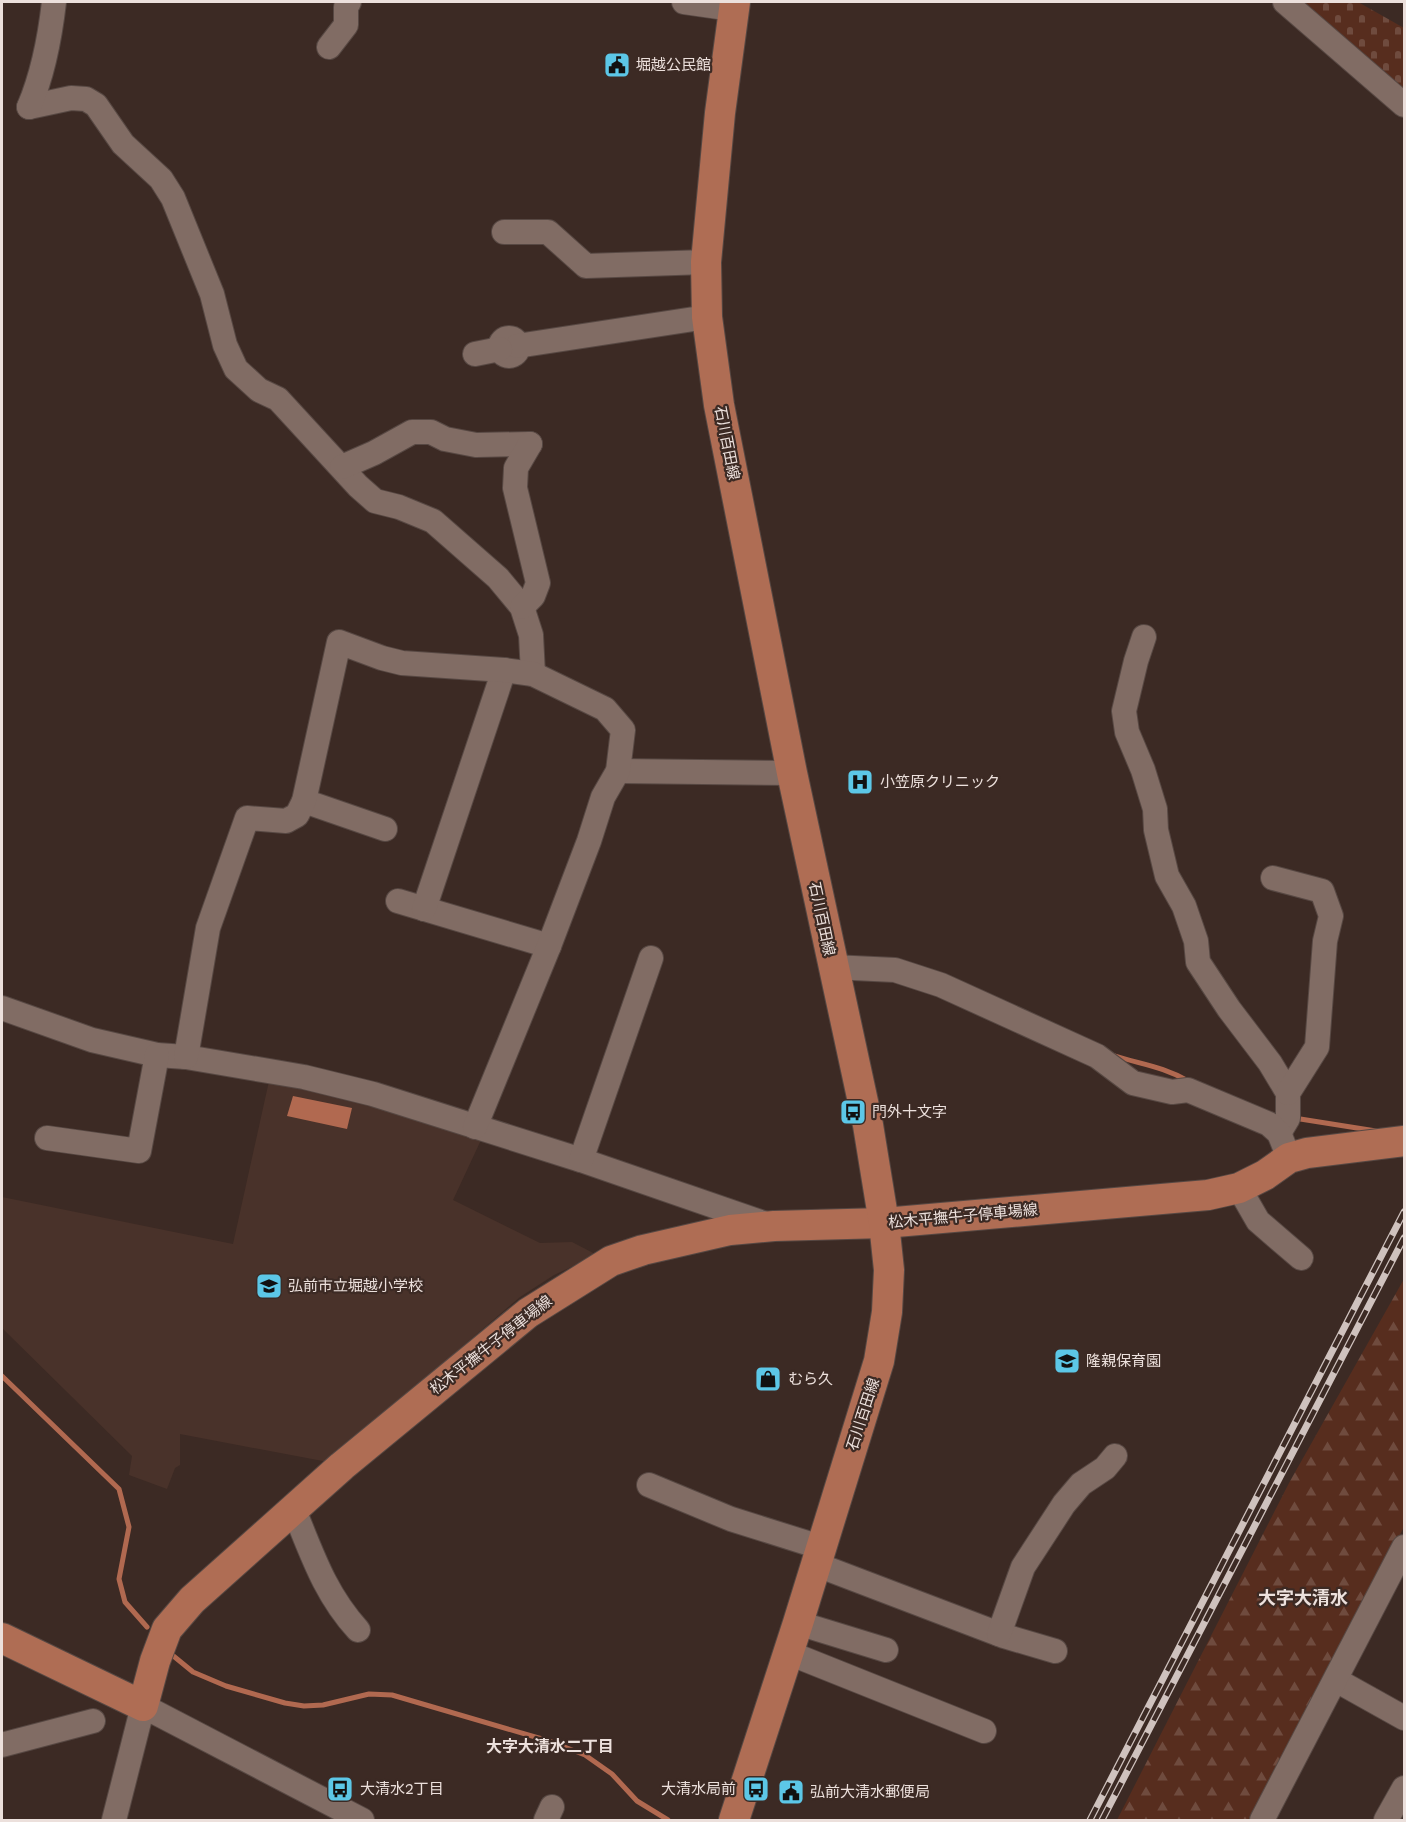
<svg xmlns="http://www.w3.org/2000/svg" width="1406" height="1822" font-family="'Work Sans','Noto Sans JP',sans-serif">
  <defs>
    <pattern id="forest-firs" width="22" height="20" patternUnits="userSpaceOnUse" patternTransform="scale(1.5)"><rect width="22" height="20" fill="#572d1e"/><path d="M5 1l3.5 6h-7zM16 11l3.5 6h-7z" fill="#6f4b3e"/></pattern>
    <pattern id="cemetery-stones" width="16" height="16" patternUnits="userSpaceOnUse" patternTransform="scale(1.5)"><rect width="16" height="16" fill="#572d1e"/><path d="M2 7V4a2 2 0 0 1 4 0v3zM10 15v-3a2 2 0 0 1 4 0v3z" fill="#6f4b3e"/></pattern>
  </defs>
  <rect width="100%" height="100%" fill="#3c2a24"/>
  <path fill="#49322a" d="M 269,1081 L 364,1103 L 481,1140 L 453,1200 L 540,1243 L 572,1242 L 597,1255 L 554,1275 L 520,1297 L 328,1462 L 180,1434 L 180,1465 L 175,1468 L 167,1489 L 129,1475 L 132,1456 L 2,1328 L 2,1197 L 233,1244 Z"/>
  <path fill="url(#forest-firs)" d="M 1404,1279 L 1404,1527 L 1277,1765 L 1252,1820 L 1117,1820 L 1289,1483 Z"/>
  <path fill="url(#cemetery-stones)" d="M 1296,2 L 1358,2 L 1404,28 L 1404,95 Z"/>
  <path fill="#b16950" d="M 293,1096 L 352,1108 L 347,1129 L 287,1116 Z"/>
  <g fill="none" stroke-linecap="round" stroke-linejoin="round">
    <g stroke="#b16950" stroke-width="5">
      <path d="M 1112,1055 C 1139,1064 1163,1066 1188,1081"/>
      <path d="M 1294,1118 L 1376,1131"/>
      <path d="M 2,1376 L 119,1489 L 129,1527 L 119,1579 L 125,1602 L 147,1627"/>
      <path d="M 171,1654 L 193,1672 L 226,1686 L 285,1703 L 304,1706 L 323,1705 L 369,1694 L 392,1695 L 549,1741 L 585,1755 L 612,1774 L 637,1801 L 668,1820"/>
    </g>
    <defs>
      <g id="minor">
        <path d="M 684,2 L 733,9"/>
        <path d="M 1285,2 L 1404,105"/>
        <path d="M 329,47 L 346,25 L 346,7 L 349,2"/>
        <path d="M 29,107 L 71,98 L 86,99 L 96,105 L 123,144 L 161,179 L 173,198 L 212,294 L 225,345 L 236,369 L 259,390 L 278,399 L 358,486 L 375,501 L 399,507 L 433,521 L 498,578 L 522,607 L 531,635 L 533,674"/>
        <path d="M 29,107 C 43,74 50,37 54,2"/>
        <path d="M 504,232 L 548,232 L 586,266 L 706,262"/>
        <circle cx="509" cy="347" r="9"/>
        <path d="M 517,346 L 707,317"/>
        <path d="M 475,354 L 500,349"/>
        <path d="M 342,467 L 374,453 L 412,432 L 431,432 L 445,439 L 476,445 L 530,444"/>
        <path d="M 522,607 L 533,596 L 538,583 L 515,488 L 516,468 L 530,444"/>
        <path d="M 1144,637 L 1136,661 L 1124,711 L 1127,732 L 1143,770 L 1155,809 L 1156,830 L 1167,876 L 1184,906 L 1196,941 L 1198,962 L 1229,1009 L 1270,1063 L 1288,1093 L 1288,1118 L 1279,1133"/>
        <path d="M 618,771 L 792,773"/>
        <path d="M 304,801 L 385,829"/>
        <path d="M 1273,878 L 1322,891 L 1331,916 L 1325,941 L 1317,1047 L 1288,1093"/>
        <path d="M 398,901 L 549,946"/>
        <path d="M 424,909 L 504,670"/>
        <path d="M 832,967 L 895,970 L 941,985 L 1097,1056 L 1133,1083 L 1172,1092 L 1188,1090 L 1269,1124 L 1279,1133 L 1285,1148"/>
        <path d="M 2,1008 L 92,1040 L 157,1055 L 186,1057 L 304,1077 L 373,1094 L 581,1160 L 769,1225"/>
        <path d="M 186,1057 L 208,928 L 247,818 L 286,821 L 297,815 L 304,801 L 339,642 L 382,658 L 402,663 L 504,670 L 533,674 L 605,709 L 623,730 L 618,771 L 603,797 L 589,841 L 549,946 L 475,1127"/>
        <path d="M 47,1138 L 139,1151 L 157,1055"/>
        <path d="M 581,1160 L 651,958"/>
        <path d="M 1239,1188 L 1258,1221 L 1301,1258"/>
        <path d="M 649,1485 L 731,1519 L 820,1547"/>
        <path d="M 294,1510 C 312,1554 325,1594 358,1630"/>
        <path d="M 815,1564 L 1004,1636 L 1055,1651"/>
        <path d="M 798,1623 L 886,1650"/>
        <path d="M 999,1634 L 1023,1567 L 1064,1504 L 1081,1484 L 1105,1468 L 1115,1456"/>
        <path d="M 789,1653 L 984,1731"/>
        <path d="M 1336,1680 L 1404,1718"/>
        <path d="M 2,1745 L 93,1721"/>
        <path d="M 114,1820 L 143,1706 L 362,1820"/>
        <path d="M 546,1820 L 552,1807"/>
        <path d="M 1262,1820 L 1404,1547"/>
        <path d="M 1386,1820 L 1404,1788"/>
      </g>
      <g id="major">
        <path d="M 2,1638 L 143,1706 L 155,1661 L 167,1629 L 192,1600 L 342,1466 L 528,1313 L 611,1261 L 643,1250 L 730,1230 L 774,1226 L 884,1223 L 1208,1195 L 1239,1188 L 1265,1175 L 1289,1158 L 1307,1153 L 1404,1141"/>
        <path d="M 734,1820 L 798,1623 L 879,1361 L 887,1312 L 889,1270 L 884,1223 L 868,1125 L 792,773 L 719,405 L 707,317 L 706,262 L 720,113 L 735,2"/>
      </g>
    </defs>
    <use href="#minor" stroke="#574843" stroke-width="26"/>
    <use href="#major" stroke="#574843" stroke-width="32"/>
    <use href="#minor" stroke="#816c64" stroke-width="24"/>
    <use href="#major" stroke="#af6d54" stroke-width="30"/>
    <defs>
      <g id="rail">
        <path d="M 1090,1820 L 1404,1212"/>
        <path d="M 1102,1820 L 1404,1238"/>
      </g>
    </defs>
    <use href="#rail" stroke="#cfc2be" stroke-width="7"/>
    <use href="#rail" stroke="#3c2a24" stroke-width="4.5" stroke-dasharray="14" stroke-linecap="butt"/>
  </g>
  <defs>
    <symbol id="civic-square" viewBox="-11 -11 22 22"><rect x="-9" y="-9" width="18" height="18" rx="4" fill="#5cc7e7" stroke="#3c2a24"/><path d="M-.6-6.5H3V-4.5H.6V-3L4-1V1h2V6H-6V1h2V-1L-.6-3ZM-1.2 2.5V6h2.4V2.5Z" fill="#111"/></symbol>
    <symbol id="hospital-square" viewBox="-11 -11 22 22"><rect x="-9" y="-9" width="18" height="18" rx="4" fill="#5cc7e7" stroke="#3c2a24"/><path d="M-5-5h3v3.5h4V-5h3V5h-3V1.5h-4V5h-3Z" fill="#111"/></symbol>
    <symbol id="bus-square" viewBox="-11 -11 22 22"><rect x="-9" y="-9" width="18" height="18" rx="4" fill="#5cc7e7" stroke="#3c2a24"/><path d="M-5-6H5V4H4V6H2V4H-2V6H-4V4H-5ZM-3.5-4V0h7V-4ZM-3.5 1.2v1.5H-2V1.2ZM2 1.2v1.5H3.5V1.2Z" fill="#111"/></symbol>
    <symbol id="school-square" viewBox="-11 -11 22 22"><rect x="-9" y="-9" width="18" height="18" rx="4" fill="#5cc7e7" stroke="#3c2a24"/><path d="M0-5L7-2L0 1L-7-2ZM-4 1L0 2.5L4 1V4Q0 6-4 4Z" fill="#111"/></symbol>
    <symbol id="shop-square" viewBox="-11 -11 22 22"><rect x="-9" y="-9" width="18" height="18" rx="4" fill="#5cc7e7" stroke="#3c2a24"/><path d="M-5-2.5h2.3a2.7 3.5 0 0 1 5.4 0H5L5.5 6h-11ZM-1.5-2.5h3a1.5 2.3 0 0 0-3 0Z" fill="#111"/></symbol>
  </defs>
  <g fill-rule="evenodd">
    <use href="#civic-square" x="602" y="50" width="30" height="30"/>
    <use href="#hospital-square" x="845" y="767" width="30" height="30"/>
    <use href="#bus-square" x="838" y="1097" width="30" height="30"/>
    <use href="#school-square" x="254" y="1271" width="30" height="30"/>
    <use href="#school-square" x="1052" y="1346" width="30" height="30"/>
    <use href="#shop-square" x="753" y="1364" width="30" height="30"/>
    <use href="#bus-square" x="325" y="1774" width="30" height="30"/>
    <use href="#bus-square" x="741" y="1774" width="30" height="30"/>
    <use href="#civic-square" x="776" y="1777" width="30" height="30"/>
  </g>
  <g text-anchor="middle" stroke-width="4.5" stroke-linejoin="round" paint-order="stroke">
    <g font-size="15" fill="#ece0dc" stroke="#3c2a24" text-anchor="start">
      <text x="636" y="70">堀越公民館</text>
      <text x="880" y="787">小笠原クリニック</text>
      <text x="872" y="1117">門外十文字</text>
      <text x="288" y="1291">弘前市立堀越小学校</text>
      <text x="1086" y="1366">隆親保育園</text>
      <text x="788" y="1384">むら久</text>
      <text x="360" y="1794">大清水2丁目</text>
      <text x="736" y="1794" text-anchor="end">大清水局前</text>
      <text x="810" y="1797">弘前大清水郵便局</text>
    </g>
    <g font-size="15" fill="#ece0dc" stroke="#3c2a24">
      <text transform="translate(727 443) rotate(79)" y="5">石川百田線</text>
      <text transform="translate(822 919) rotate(78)" y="5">石川百田線</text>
      <text transform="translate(963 1216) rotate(-5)" y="5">松木平撫牛子停車場線</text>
      <text transform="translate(491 1345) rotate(-38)" y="5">松木平撫牛子停車場線</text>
      <text transform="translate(863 1414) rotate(-72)" y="5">石川百田線</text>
    </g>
    <g font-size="16" font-weight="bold" fill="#ece0dc" stroke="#3c2a24">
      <text x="550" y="1752">大字大清水二丁目</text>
    </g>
    <g font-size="18" font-weight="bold" fill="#ece0dc" stroke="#3c2a24">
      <text x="1303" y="1604">大字大清水</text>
    </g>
  </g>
  <rect width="1406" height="1822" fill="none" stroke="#ece0dc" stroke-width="6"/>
</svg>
